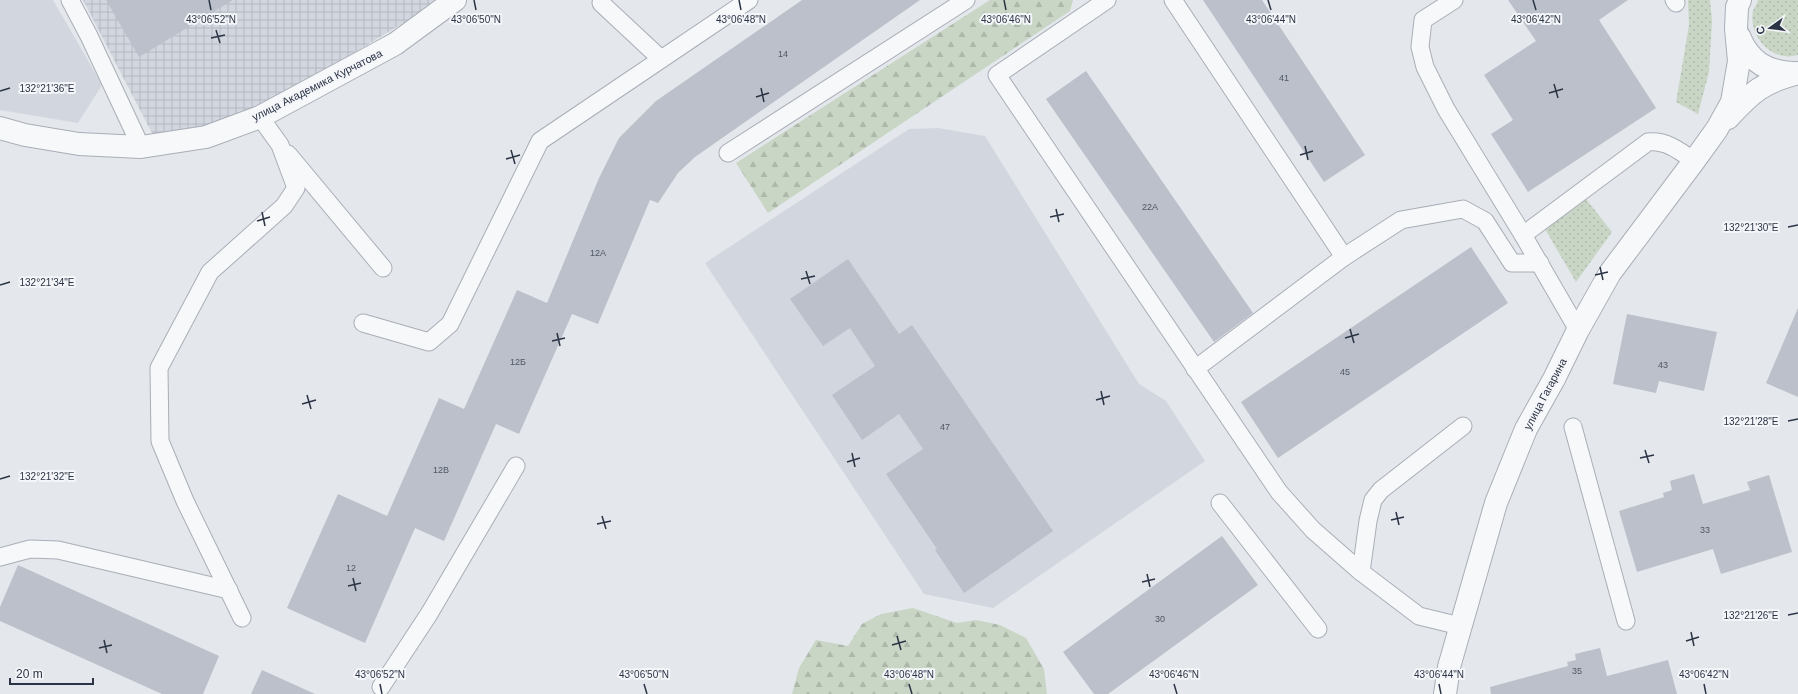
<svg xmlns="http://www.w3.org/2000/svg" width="1798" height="694" font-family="Helvetica,sans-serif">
  <defs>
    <pattern id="industrial-grid" width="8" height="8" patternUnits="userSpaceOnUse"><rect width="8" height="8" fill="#d2d6de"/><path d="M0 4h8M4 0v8" fill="none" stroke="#b4b8c0"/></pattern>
    <pattern id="grass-dots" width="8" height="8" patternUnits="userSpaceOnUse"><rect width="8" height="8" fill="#c9d6c5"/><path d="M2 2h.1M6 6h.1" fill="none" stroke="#adb8ab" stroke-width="1.8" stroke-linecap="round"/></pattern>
    <pattern id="forest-firs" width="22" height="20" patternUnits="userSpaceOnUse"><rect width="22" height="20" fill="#c9d6c5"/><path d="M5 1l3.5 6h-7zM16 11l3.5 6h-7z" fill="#adb8ab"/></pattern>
  </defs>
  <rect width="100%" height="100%" fill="#e4e7ec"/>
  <g fill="#d2d6de">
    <path d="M 0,0 L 53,0 L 102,85 L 78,123 L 0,110 Z"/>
    <path d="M 938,128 L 985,136 L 1139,384 L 1166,401 L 1205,461 L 993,608 L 924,594 L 705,263 L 909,129 Z"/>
  </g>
  <path fill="url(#industrial-grid)" d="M 83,0 L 441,0 L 261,109 L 209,129 L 154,137 Z"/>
  <g fill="url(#grass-dots)">
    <path d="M 1688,0 L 1710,0 L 1712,21 L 1709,72 L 1698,114 L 1676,102 L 1689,25 Z"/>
    <path d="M 1758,0 L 1798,0 L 1798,55 C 1772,63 1748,36 1753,11 C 1754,8 1757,4 1758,0 Z"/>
    <path d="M 1586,199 L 1612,232 L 1576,282 L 1545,229 Z"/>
  </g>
  <g fill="url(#forest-firs)">
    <path d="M 990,0 L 1073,0 L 1070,11 L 768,213 L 736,163 Z"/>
    <path d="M 913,608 L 957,623 L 976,620 L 1000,625 L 1026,638 L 1044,669 L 1047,694 L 792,694 L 799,668 L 816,640 L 848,646 L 862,624 L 881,614 Z"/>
  </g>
  <g fill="#bbc0ca">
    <path d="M 106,0 L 233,0 L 139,57 Z"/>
    <path d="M 802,0 L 920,0 L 695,157 L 678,173 L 658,203 L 650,200 L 598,324 L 572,314 L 519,434 L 496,424 L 444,541 L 415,528 L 365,643 L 287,608 L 338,494 L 387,516 L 439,398 L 464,409 L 517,290 L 547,303 L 599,178 L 619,138 L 656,101 Z"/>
    <path d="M 1203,0 L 1262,0 L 1365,155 L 1324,182 Z"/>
    <path d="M 1508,0 L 1628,0 L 1599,20 L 1656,108 L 1528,192 L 1491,134 L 1513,120 L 1484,75 L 1536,41 Z"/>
    <path d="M 1086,71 L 1253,313 L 1214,342 L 1046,99 Z"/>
    <path d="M 1471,247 L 1508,303 L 1278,458 L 1241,402 Z"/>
    <path d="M 848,259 L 899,334 L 912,325 L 1053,531 L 964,593 L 935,550 L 937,549 L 886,474 L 923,449 L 899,414 L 862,440 L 832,395 L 875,366 L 850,328 L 823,346 L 790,299 Z"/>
    <path d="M 1798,308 L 1798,397 L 1766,383 Z"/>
    <path d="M 1627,314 L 1717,332 L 1704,391 L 1659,381 L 1656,393 L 1613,384 Z"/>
    <path d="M 1694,474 L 1703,504 L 1750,490 L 1747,482 L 1769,475 L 1792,552 L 1721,574 L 1713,549 L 1637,572 L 1619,511 L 1664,497 L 1663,493 L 1672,490 L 1670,481 Z"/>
    <path d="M 1222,536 L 1258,585 L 1108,694 L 1094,694 L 1063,652 Z"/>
    <path d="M 18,565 L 219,656 L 203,694 L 162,694 L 0,621 L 0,607 Z"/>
    <path d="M 1600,648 L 1607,676 L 1668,660 L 1677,694 L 1491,694 L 1490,687 L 1568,666 L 1567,662 L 1576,660 L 1575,654 Z"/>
    <path d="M 262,670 L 315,694 L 251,694 Z"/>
  </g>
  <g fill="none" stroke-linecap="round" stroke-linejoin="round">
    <defs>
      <g id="service">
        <path d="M 70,0 L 89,36 L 141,147"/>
        <path d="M 1107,0 L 997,75 L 1279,492 L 1313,530 L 1361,572 L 1419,616 L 1460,626"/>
        <path d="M 1173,0 L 1344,257 L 1195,369"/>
        <path d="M 1454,0 L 1423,20 L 1420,47 L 1425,67 L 1446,109 L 1523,235 L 1578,330"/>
        <path d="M 1674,0 L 1676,3"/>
        <path d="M 601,3 L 661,59"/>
        <path d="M 728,153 L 966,0"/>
        <path d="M 288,154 L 383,268"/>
        <path d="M 1523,235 L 1648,142 C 1666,140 1680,151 1694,161"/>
        <path d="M 1344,257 L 1401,220 L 1463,209 L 1485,221 L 1512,263 L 1540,263"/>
        <path d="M 363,323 L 429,342 L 450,324 L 540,141 L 749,0"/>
        <path d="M 1573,427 L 1626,621"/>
        <path d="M 1220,503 L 1318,629"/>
        <path d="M 0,557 L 30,549 L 58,550 L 229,590"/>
        <path d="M 1361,572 L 1368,521 L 1373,500 L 1381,490 L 1463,426"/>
        <path d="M 242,618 L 185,501 L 160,441 L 159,368 L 210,272 L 284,206 L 296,188 L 280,145 L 260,117"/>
        <path d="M 381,687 L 429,614 L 516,466"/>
      </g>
      <path id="minor" d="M 0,128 L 25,135 L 79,144 L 141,147 L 206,137 L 260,117 L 395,44 L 455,0"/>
      <g id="tertiary">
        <path d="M 1739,36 C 1749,61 1766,72 1793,73"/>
        <path d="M 1728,118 C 1752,92 1763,82 1798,73"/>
        <path d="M 1445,694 L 1449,667 L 1496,503 L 1526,429 L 1554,379 L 1578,330 L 1610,273 L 1694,161 L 1717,129 L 1732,102 L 1739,61 L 1736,29 L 1737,7 L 1740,0"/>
      </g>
    </defs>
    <use href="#service" stroke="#a9aeb7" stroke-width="19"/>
    <use href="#minor" stroke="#a9aeb7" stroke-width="24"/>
    <use href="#tertiary" stroke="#a9aeb7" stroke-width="24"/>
    <use href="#service" stroke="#f7f8fa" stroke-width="17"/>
    <use href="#minor" stroke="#f7f8fa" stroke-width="22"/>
    <use href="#tertiary" stroke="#f7f8fa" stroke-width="22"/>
  </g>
  <path fill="none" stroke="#2b3445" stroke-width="1.5" d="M 209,0 L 211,10M 474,0 L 476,10M 739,0 L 741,10M 1004,0 L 1006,10M 1268,0 L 1271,10M 1533,0 L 1536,10M 216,30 L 220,43M 211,38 L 225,35M 1554,84 L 1558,98M 761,88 L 764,102M 0,91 L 10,88M 1549,93 L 1563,89M 756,97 L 769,93M 1305,146 L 1308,160M 511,150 L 515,164M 1300,155 L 1313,151M 506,159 L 520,155M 1056,209 L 1059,222M 262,212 L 265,226M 1050,217 L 1064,214M 257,221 L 270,217M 1788,227 L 1798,225M 1600,267 L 1603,280M 806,271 L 810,284M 1595,275 L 1608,272M 801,279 L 815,276M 0,285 L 10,282M 1350,329 L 1354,343M 557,333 L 560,346M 1345,338 L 1359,334M 552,341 L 565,338M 1101,391 L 1104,405M 307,395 L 311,409M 1096,400 L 1110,396M 302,404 L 316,400M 1788,421 L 1798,419M 1645,450 L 1649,463M 852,453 L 855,467M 1640,458 L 1654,455M 847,462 L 860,458M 0,479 L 10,476M 1396,512 L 1399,525M 602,516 L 606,529M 1391,520 L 1404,517M 597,524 L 611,521M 1147,574 L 1150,587M 353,578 L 356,591M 1142,582 L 1155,579M 348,586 L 361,583M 1788,615 L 1798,613M 1691,632 L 1694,646M 897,636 L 901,650M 104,640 L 107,653M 1686,641 L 1699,637M 892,645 L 906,641M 99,648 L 112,645M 380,684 L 382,694M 644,684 L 647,694M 909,684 L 912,694M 1174,684 L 1177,694M 1439,684 L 1441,694M 1704,684 L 1706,694"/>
  <g text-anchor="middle" stroke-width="4" stroke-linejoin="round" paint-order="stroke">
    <g font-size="9" fill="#4f5766">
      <text x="783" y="57">14</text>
      <text x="1284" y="81">41</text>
      <text x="1150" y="210">22А</text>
      <text x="598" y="256">12А</text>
      <text x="518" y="365">12Б</text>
      <text x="1663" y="368">43</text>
      <text x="1345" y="375">45</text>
      <text x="945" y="430">47</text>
      <text x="441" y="473">12В</text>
      <text x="1705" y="533">33</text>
      <text x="351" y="571">12</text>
      <text x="1160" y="622">30</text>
      <text x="1577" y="674">35</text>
    </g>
    <g font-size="11" fill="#2b3445" stroke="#f4f6f9">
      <text transform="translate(317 85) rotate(-27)" y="4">улица Академика Курчатова</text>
      <text transform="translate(1545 394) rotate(-62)" y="4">улица Гагарина</text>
    </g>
  </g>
  <g font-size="10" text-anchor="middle" fill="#2b3445" stroke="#f4f6f9" stroke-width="4" stroke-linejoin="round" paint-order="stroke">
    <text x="211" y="23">43°06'52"N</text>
    <text x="476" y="23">43°06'50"N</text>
    <text x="741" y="23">43°06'48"N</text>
    <text x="1006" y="23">43°06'46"N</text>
    <text x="1271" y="23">43°06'44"N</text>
    <text x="1536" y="23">43°06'42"N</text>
    <text x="47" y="92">132°21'36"E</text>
    <text x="1751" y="231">132°21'30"E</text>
    <text x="47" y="286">132°21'34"E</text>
    <text x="1751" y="425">132°21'28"E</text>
    <text x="47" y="480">132°21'32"E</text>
    <text x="1751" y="619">132°21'26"E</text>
    <text x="380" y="678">43°06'52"N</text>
    <text x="644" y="678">43°06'50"N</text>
    <text x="909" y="678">43°06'48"N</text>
    <text x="1174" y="678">43°06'46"N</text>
    <text x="1439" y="678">43°06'44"N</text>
    <text x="1704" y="678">43°06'42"N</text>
  </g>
  <g transform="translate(1770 28) rotate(256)" stroke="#f4f6f9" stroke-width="3" paint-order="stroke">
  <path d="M0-3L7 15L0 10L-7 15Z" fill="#2b3445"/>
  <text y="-6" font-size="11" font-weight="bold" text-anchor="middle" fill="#2b3445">С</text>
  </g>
  <path d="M10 678v6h83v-6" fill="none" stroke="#2b3445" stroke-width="2"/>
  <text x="16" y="678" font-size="12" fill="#2b3445" stroke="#f4f6f9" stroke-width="3" paint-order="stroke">20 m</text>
</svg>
